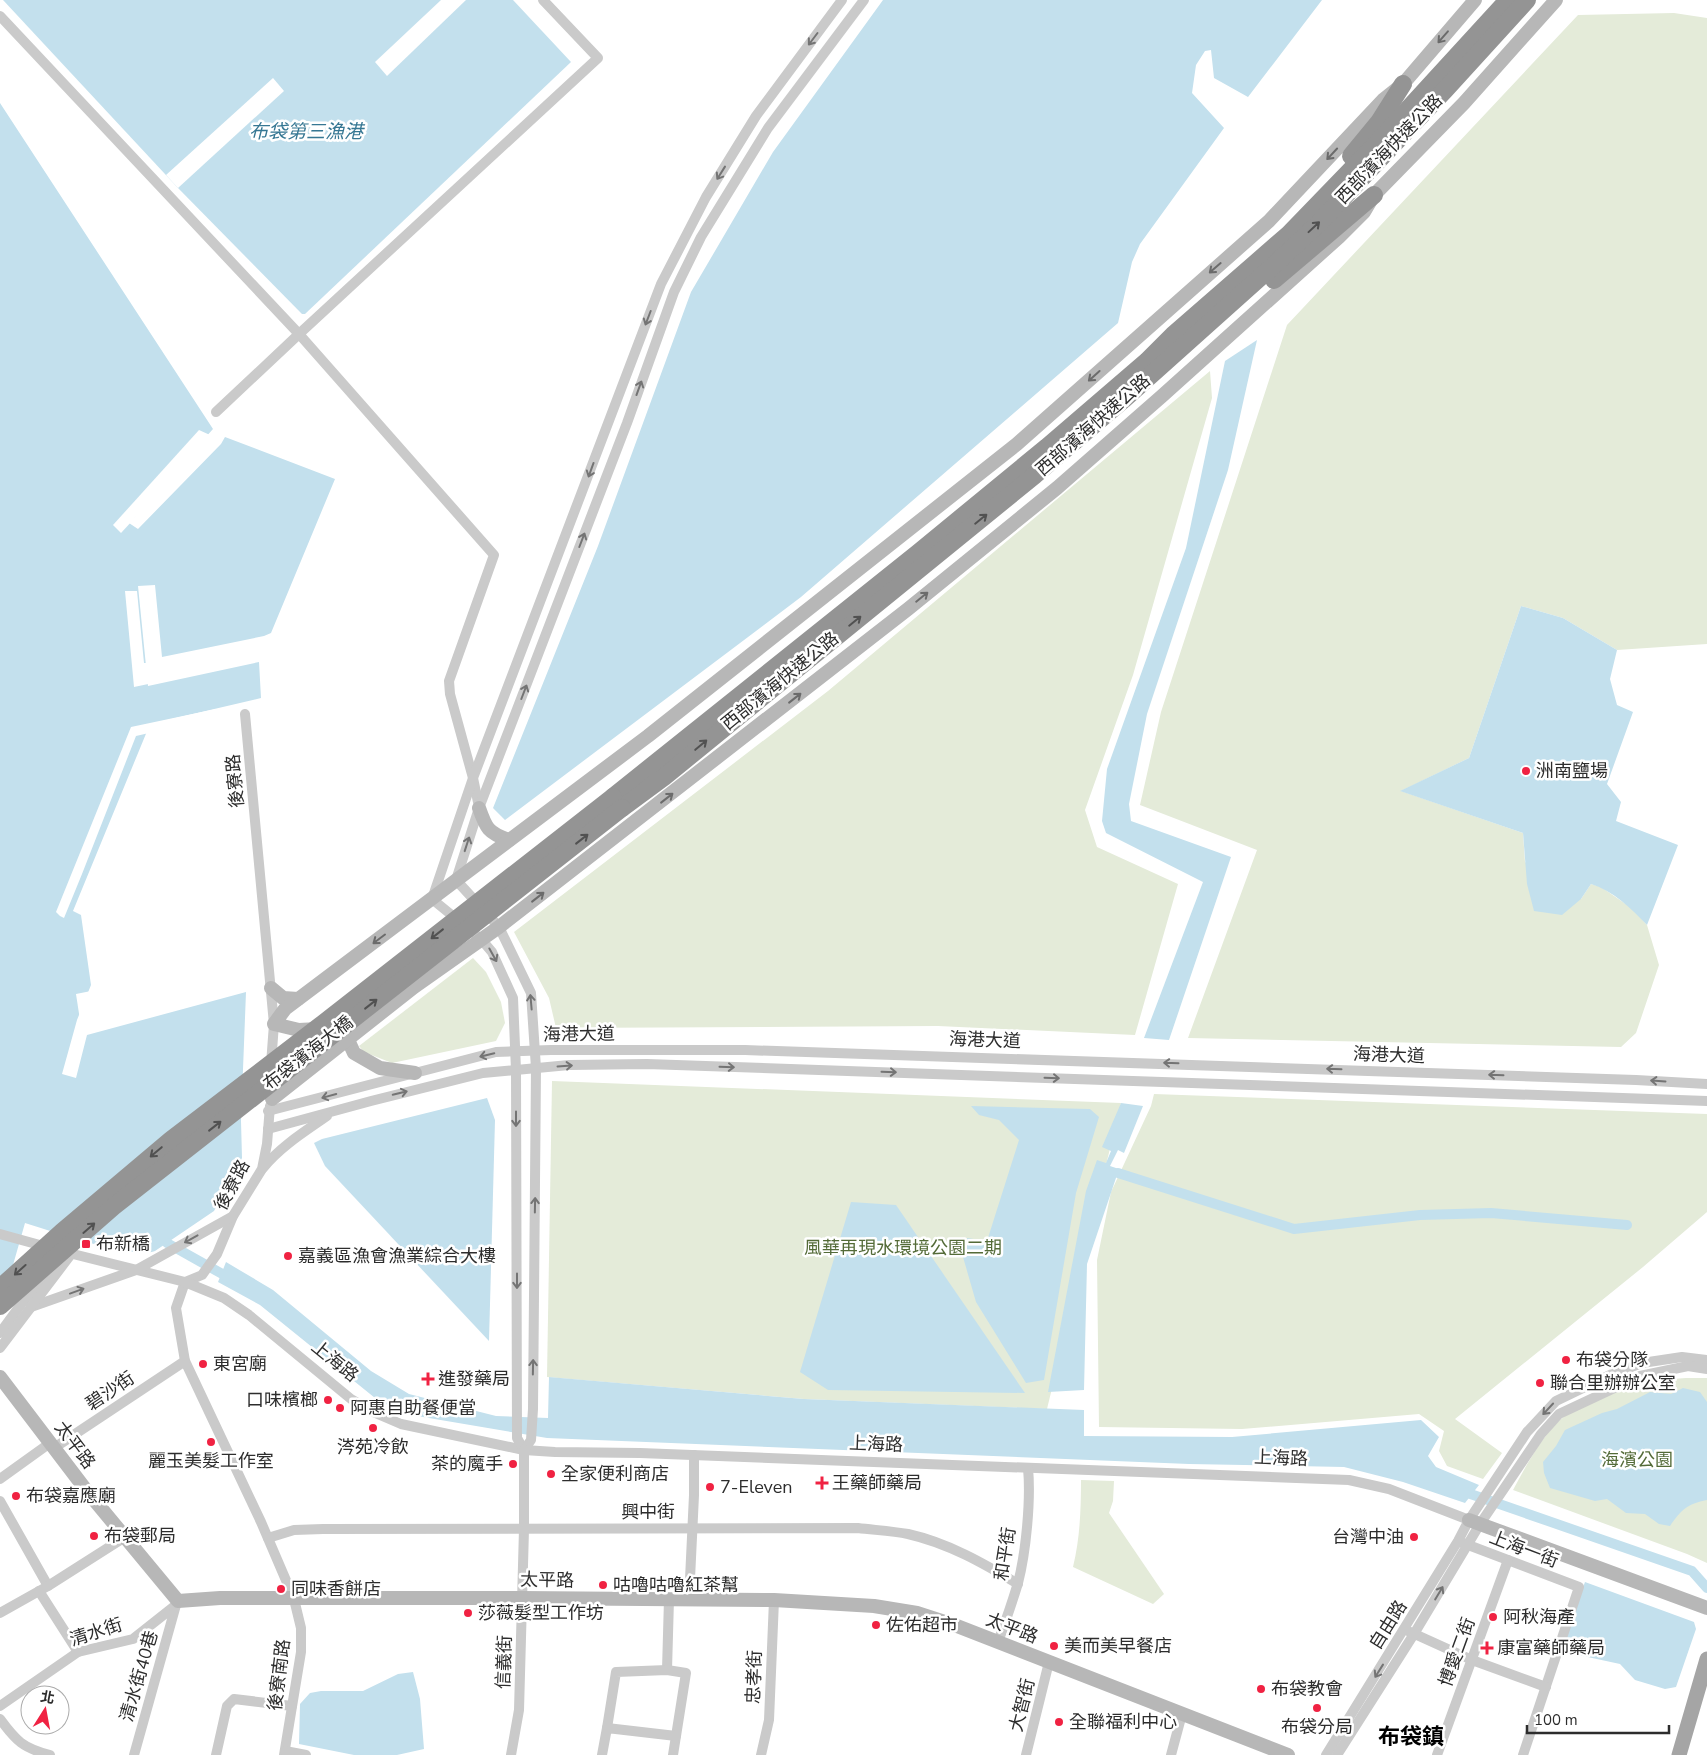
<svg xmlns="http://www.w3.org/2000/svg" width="1707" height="1755" font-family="'Nunito Sans','Noto Sans TC',sans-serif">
  <rect width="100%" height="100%" fill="#fff"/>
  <g fill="#e4ebd9">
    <path d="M 1674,13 L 1707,18 L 1707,644 L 1617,650 L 1563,618 L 1521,606 L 1469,758 L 1401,791 L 1523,833 L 1525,862 L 1581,899 L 1591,884 L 1601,887 L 1633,909 L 1647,925 L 1659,965 L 1636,1033 L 1621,1047 L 1188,1038 L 1257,850 L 1140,805 L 1161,712 L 1287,325 L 1578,15 Z"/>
    <path d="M 1210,371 L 1212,398 L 1133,675 L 1085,810 L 1097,847 L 1178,884 L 1135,1035 L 938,1026 L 556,1028 L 549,998 L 514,932 L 828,691 Z"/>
    <path d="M 473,958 L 486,972 L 501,1002 L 505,1023 L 496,1041 L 392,1063 L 364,1052 L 359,1046 Z"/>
    <path d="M 552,1081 L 1121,1103 L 1047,1409 L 804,1399 L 547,1377 Z"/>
    <path d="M 1154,1094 L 1707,1114 L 1707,1212 L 1643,1267 L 1455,1419 L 1502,1453 L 1483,1479 L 1447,1466 L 1439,1451 L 1444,1431 L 1419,1414 L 1242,1429 L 1099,1427 L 1097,1260 L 1111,1192 L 1151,1106 Z"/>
    <path d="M 1686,1378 L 1707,1378 L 1707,1563 L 1687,1554 L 1513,1490 C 1526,1466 1540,1439 1560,1420 C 1587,1397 1651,1380 1686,1378 Z"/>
    <path d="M 1081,1480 L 1114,1481 L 1113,1501 L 1109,1513 L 1164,1594 L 1153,1604 L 1073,1567 C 1080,1538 1081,1510 1081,1480 Z"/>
  </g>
  <g fill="#c3e0ed">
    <path d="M 3,0 L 513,0 L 571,62 L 305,314 L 302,314 L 178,188 Z"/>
    <path d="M 883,0 L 1322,0 L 1248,97 L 1214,78 L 1211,50 L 1205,51 L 1196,65 L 1192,93 L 1224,128 L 1140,244 L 1132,262 L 1118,323 L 801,597 L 505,820 L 493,808 L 598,546 L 691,292 L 773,152 Z"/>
    <path d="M 0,103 L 213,429 L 129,523 L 138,529 L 221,444 L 225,437 L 335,479 L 271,633 L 264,636 L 162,657 L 155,585 L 138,586 L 148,686 L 259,662 L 261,698 L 150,724 L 73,911 L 81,915 L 91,985 L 77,1020 L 62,1074 L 76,1078 L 87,1035 L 246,992 L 241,1121 L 242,1158 L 214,1211 L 155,1251 C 133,1260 51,1231 25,1223 L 7,1286 L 0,1294 Z"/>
    <path d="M 1257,340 L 1228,470 L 1147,714 L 1129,804 L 1131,821 L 1231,857 L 1169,1040 L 1144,1038 L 1203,882 L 1106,833 L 1102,821 L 1107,769 L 1186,548 L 1225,361 Z"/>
    <path d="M 1521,606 L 1563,618 L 1617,650 L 1610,679 L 1617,705 L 1633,712 L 1607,784 L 1621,802 L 1616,821 L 1678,845 L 1647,925 C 1631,908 1613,891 1591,884 L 1581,899 L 1562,915 L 1534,911 L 1527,884 L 1523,833 L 1400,791 L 1469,758 Z"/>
    <path d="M 487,1098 L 495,1120 L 489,1341 L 325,1166 L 314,1143 L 322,1139 Z"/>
    <path d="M 1121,1103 L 1143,1106 L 1124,1153 L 1118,1150 L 1110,1166 L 1119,1169 L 1087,1264 L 1084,1390 L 1048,1392 L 1086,1191 L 1097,1160 L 1106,1163 L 1111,1151 L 1102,1147 Z"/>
    <path d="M 971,1106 L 1090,1109 L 1099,1117 L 1076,1193 L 1044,1380 L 1026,1383 L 976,1302 L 963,1257 L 967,1238 L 987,1241 L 1019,1140 L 999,1120 L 979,1115 Z"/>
    <path d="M 851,1202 L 896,1205 L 1025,1393 L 828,1390 L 800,1372 Z"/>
    <path d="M 226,1262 L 273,1290 L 371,1371 L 409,1394 L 496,1416 L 548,1418 L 549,1377 L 804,1399 L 1084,1410 L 1084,1436 L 1232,1437 L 1421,1420 L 1439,1437 L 1428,1456 L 1436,1467 L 1479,1485 L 1465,1503 L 1403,1482 L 1344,1467 L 1189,1464 L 547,1438 L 417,1416 L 395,1409 L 375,1398 L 260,1305 L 218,1282 Z"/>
    <path d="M 1683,1388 L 1700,1392 L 1707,1402 L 1707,1500 C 1687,1504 1681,1510 1670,1526 L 1659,1524 L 1645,1514 L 1626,1513 L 1607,1499 L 1595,1501 L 1550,1488 L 1544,1473 L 1543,1462 L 1556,1446 L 1565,1430 L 1602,1413 L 1617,1409 L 1650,1392 L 1671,1394 Z"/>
    <path d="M 1585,1582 L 1694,1622 L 1696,1629 L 1676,1687 L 1665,1689 L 1635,1680 L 1620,1664 L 1569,1653 L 1570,1642 L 1564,1639 Z"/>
    <path d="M 413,1672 L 420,1699 L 424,1749 L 397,1755 L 354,1755 L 299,1744 L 300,1704 L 310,1693 L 321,1691 L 363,1691 L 398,1674 Z"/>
  </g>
  <g fill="#fff">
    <path d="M 441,0 L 466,0 L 387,76 L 375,62 Z"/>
    <path d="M 273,78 L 284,91 L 178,188 L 166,175 Z"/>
    <path d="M 199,430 L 210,435 L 208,439 L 121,533 L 113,525 Z"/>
    <path d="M 125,591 L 137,591 L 144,663 L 148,663 L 150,683 L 239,665 L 134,687 Z"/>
    <path d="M 216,709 L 216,711 L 152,726 L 149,733 L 136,736 L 82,874 L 64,918 L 60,916 L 56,912 L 131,727 Z"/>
    <path d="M 91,991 L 80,1020 L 76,994 Z"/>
  </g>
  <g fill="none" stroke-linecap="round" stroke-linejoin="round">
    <g stroke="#c3e0ed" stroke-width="10">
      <path d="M 1118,1173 L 1294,1229 L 1420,1215 L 1491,1213 L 1627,1225"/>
      <path d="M 167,1243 L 233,1280"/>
      <path d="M 1459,1490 L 1692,1571 L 1707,1588"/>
    </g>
    <g stroke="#cacaca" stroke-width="10">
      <path d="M 0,16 L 299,334 L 494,555 L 449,681 L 450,694 L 473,778 L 479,807"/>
      <path d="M 216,412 L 299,334 L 598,58 L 543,0"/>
      <path d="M 245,714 L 274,1024 L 271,1064"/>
      <path d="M 270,1106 L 267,1144 L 262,1169 L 233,1216 L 217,1254 L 202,1275 L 185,1282 L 176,1308 L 185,1361 L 261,1522 L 294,1599 L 301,1628 L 301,1652 L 284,1755"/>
      <path d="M 268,1111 L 496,1052 L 551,1050 L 745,1050 L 1636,1080 L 1707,1084"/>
      <path d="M 268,1129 L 371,1101 L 483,1073 L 569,1065 L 647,1064 L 1707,1101"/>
      <path d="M 263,1168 C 280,1147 304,1132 327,1116"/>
      <path d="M 0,1234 L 47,1247"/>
      <path d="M 61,1251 L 185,1282 L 224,1298 L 249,1315 L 351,1399 L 373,1412 L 401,1424 L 524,1450 L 555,1452 L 640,1453 L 1349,1480 L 1389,1489 L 1469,1520"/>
      <path d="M 31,1307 L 136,1270 L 233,1216"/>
      <path d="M 0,1333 L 22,1303 L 45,1276"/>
      <path d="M 0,1348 L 72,1253"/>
      <path d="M 54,1448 L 185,1361"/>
      <path d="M 524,1450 L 517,1438 L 516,1070 L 513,998 L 492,952 L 481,939 L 432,899 L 473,778 L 661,284 L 706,197 L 756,116 L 842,0"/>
      <path d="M 524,1450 L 531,1440 L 533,1409 L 536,1068 L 531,993 L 499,927 L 456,880 L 479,808 L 627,423 L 674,292 L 701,237 L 768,128 L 864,0"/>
      <path d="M 0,1479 L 50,1443"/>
      <path d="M 0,1501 L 48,1586"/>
      <path d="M 268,1538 L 294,1530 L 323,1529 L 858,1528 C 874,1530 892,1531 908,1534 C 948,1543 983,1563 1018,1584"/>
      <path d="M 1463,1543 L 1579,1587 L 1523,1755"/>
      <path d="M 39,1591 L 78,1652"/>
      <path d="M 689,1600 L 694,1495 L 694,1455"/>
      <path d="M 0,1613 L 48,1586 L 125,1537"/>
      <path d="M 1408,1631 L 1472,1660 L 1546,1687"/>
      <path d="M 998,1642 C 1005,1623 1012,1603 1018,1583 C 1026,1552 1031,1500 1028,1468"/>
      <path d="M 667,1670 L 669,1599"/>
      <path d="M 0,1706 L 78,1652 L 133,1639 L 176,1605"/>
      <path d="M 0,1719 C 16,1741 23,1748 50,1755"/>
      <path d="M 607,1728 L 616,1672 L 667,1670 L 686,1673 L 673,1755"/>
      <path d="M 285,1751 L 306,1755"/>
      <path d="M 134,1755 L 176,1605"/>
      <path d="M 216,1755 L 227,1706 L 234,1699 L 292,1706"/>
      <path d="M 511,1755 L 519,1710 L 524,1529 L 524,1450"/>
      <path d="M 602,1755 L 607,1728 L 676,1736"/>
      <path d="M 761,1755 L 769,1720 L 774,1600"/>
      <path d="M 1026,1755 L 1049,1662"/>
      <path d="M 1171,1755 L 1182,1714"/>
      <path d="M 1326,1755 L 1458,1541 L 1469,1520 L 1527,1432 L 1556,1401 L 1612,1374 L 1642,1363 L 1682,1357 L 1707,1360"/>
      <path d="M 1337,1755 L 1414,1634 L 1480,1524 L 1541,1434 L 1559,1414 L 1640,1376 L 1688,1366 L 1707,1369"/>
      <path d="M 1437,1755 L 1508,1560"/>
    </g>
    <g stroke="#b7b7b7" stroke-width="14">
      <path d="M 479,808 C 486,828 488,833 509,840"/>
      <path d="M 271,988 L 283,998 L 298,999"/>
      <path d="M 318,1029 L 299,1030 L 274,1024 L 285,1009 L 648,736 L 1017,444 L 1269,221 L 1383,100 L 1403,84 L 1475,0"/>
      <path d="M 348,1040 L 354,1053 L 380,1068 L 415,1073"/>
      <path d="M 272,1099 L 414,987 L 499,927 L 908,609 L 1057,488 L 1162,396 L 1339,237 L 1364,212 L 1374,195 L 1464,103 L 1556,0"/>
      <path d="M 0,1377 L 86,1490 L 178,1601 L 220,1598 L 522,1598 L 774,1600 L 874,1606 L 917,1613 L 957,1626 L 1288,1755"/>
      <path d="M 1469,1520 L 1707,1608"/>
    </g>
    <path stroke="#a5a5a5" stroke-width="15" d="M 1679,1755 L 1707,1659"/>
    <g stroke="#949494" stroke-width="18">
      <path d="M 1351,156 L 1379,122 L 1403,84"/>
      <path d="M 1274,280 L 1374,195"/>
      <path d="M 613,797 L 918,553 L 1047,447 L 1147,361 L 1173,335 L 1289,234 L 1376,144 L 1508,0"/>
      <path d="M 622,808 L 664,777 L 1035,475 L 1123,400 L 1274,265 L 1319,223 L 1445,90 L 1527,0"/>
    </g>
    <g stroke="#949494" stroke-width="18">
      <path d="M 0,1288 L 62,1232 L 171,1140 L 320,1026 L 613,797"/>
      <path d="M 0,1306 L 113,1207 L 622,808"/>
    </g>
  </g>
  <defs><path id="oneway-shaft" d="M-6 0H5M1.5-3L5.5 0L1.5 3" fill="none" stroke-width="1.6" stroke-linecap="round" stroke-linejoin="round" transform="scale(1.25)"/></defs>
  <g stroke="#6b6b6b">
    <use href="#oneway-shaft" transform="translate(1443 37) rotate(131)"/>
    <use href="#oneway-shaft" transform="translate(1332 154) rotate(133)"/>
    <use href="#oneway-shaft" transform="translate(1215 268) rotate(139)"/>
    <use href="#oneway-shaft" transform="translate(1094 376) rotate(138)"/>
    <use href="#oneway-shaft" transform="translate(922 597) rotate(-39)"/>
    <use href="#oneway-shaft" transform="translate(795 698) rotate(-38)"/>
    <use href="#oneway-shaft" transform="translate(667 798) rotate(-38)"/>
    <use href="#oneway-shaft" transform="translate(538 897) rotate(-38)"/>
    <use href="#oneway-shaft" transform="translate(379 939) rotate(143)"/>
  </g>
  <g stroke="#747474">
    <use href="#oneway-shaft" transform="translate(813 39) rotate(127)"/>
    <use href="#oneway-shaft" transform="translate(721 173) rotate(122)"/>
    <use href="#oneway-shaft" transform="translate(648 318) rotate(111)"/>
    <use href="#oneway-shaft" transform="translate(639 388) rotate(-70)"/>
    <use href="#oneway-shaft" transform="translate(591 470) rotate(110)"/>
    <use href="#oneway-shaft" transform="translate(582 540) rotate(-69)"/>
    <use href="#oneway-shaft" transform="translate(524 692) rotate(-69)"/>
    <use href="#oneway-shaft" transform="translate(467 844) rotate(-72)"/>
    <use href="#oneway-shaft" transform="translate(493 955) rotate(61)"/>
    <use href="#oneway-shaft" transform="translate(531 1002) rotate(-95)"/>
    <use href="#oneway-shaft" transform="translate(487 1055) rotate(166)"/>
    <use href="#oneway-shaft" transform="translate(1171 1063) rotate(-178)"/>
    <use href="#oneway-shaft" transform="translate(565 1066) rotate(-4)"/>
    <use href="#oneway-shaft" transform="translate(727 1067) rotate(2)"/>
    <use href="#oneway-shaft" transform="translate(1334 1069) rotate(-178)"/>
    <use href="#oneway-shaft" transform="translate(889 1072) rotate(2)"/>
    <use href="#oneway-shaft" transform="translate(1496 1075) rotate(-178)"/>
    <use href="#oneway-shaft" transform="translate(1052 1078) rotate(2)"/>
    <use href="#oneway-shaft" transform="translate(1658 1081) rotate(-176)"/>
    <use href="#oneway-shaft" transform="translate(400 1093) rotate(-14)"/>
    <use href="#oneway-shaft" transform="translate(329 1096) rotate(165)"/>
    <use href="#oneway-shaft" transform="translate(516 1119) rotate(90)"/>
    <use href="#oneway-shaft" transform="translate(535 1205) rotate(-89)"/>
    <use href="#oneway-shaft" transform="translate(191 1239) rotate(151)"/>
    <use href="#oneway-shaft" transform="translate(517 1281) rotate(90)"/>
    <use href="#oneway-shaft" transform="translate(77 1291) rotate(-20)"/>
    <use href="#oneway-shaft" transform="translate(533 1367) rotate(-89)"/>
    <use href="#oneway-shaft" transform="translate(1548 1409) rotate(133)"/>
    <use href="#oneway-shaft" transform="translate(1439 1593) rotate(-59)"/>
    <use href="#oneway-shaft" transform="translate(1379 1671) rotate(122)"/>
  </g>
  <g stroke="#515151">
    <use href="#oneway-shaft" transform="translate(1314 227) rotate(-43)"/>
    <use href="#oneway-shaft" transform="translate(981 519) rotate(-39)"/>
    <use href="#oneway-shaft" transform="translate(855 621) rotate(-39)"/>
    <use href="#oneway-shaft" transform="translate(701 745) rotate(-40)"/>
    <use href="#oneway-shaft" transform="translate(582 839) rotate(-38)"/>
    <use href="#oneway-shaft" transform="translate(437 934) rotate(142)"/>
    <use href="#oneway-shaft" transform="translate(371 1004) rotate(-38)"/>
    <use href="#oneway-shaft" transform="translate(215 1126) rotate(-38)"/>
    <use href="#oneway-shaft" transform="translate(156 1152) rotate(140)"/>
    <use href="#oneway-shaft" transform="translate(89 1228) rotate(-41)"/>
    <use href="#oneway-shaft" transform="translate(20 1270) rotate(138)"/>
  </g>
  <g fill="#f02242" stroke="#fff" stroke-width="2">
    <circle cx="1526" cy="771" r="5"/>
    <rect x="81" y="1239" width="10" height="10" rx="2.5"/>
    <circle cx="288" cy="1256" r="5"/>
    <circle cx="1566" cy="1360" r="5"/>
    <circle cx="203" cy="1364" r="5"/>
    <path d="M425.5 1371.5h5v5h5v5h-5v5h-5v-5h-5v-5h5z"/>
    <circle cx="1540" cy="1383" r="5"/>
    <circle cx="328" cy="1400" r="5"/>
    <circle cx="340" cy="1408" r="5"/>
    <circle cx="373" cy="1428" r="5"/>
    <circle cx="211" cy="1442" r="5"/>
    <circle cx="513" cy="1464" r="5"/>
    <circle cx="551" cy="1474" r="5"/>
    <path d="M819.5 1475.5h5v5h5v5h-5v5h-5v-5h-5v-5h5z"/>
    <circle cx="710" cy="1487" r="5"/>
    <circle cx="16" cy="1496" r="5"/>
    <circle cx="94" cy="1536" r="5"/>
    <circle cx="1414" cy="1537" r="5"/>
    <circle cx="603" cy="1585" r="5"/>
    <circle cx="281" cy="1589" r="5"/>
    <circle cx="468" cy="1613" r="5"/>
    <circle cx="1493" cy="1617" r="5"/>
    <circle cx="876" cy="1625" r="5"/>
    <circle cx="1054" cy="1646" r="5"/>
    <path d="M1484.5 1640.5h5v5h5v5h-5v5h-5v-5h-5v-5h5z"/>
    <circle cx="1261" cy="1689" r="5"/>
    <circle cx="1317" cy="1708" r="5"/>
    <circle cx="1059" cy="1722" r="5"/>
  </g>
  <g text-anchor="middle" stroke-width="5" stroke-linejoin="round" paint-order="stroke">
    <g font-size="18" fill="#2d2d2d" stroke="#fff">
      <text transform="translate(1389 149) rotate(-46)" y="6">西部濱海快速公路</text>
      <text transform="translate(1093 425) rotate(-41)" y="6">西部濱海快速公路</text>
      <text transform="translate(780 681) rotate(-39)" y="6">西部濱海快速公路</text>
      <text transform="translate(235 781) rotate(-95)" y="6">後寮路</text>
      <text transform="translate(579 1034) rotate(-1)" y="6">海港大道</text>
      <text transform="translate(985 1040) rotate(2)" y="6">海港大道</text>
      <text transform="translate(308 1053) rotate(-38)" y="6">布袋濱海大橋</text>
      <text transform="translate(1389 1055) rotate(2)" y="6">海港大道</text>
      <text transform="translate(232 1185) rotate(-62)" y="6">後寮路</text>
      <text transform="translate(335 1361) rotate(39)" y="6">上海路</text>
      <text transform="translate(110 1391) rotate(-34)" y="6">碧沙街</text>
      <text transform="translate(876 1444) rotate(2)" y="6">上海路</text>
      <text transform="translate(75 1445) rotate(53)" y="6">太平路</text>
      <text transform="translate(1281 1458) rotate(2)" y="6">上海路</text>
      <text x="648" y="1518">興中街</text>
      <text transform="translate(1524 1549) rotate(21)" y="6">上海一街</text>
      <text transform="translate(1005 1554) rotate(-81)" y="6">和平街</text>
      <text transform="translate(547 1580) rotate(1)" y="6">太平路</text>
      <text transform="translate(1388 1625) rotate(-58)" y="6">自由路</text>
      <text transform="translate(1012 1628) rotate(21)" y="6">太平路</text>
      <text transform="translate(96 1632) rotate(-18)" y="6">清水街</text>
      <text transform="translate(1457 1652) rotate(-70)" y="6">博愛二街</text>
      <text transform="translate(504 1662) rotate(-88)" y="6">信義街</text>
      <text transform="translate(279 1675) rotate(-83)" y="6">後寮南路</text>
      <text transform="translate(139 1676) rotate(-74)" y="6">清水街40巷</text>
      <text transform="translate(754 1677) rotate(-88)" y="6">忠孝街</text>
      <text transform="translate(1022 1705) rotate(-76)" y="6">大智街</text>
    </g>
    <g font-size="18" fill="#2d2d2d" stroke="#fff" text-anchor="start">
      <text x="1536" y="777">洲南鹽場</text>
      <text x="96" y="1250">布新橋</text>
      <text x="298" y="1262">嘉義區漁會漁業綜合大樓</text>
      <text x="1576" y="1366">布袋分隊</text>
      <text x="213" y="1370">東宮廟</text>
      <text x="438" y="1385">進發藥局</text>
      <text x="1550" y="1389">聯合里辦辦公室</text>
      <text x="318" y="1406" text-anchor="end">口味檳榔</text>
      <text x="350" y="1414">阿惠自助餐便當</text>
      <text x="373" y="1453" text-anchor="middle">涔苑冷飲</text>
      <text x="211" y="1467" text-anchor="middle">麗玉美髮工作室</text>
      <text x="503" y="1470" text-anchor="end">茶的魔手</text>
      <text x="561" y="1480">全家便利商店</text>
      <text x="832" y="1489">王藥師藥局</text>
      <text x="720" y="1493">7-Eleven</text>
      <text x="26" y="1502">布袋嘉應廟</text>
      <text x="104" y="1542">布袋郵局</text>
      <text x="1404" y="1543" text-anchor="end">台灣中油</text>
      <text x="613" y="1591">咕嚕咕嚕紅茶幫</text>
      <text x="291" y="1595">同味香餅店</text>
      <text x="478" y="1619">莎薇髮型工作坊</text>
      <text x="1503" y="1623">阿秋海產</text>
      <text x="886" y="1631">佐佑超市</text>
      <text x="1064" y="1652">美而美早餐店</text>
      <text x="1497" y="1654">康富藥師藥局</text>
      <text x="1271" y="1695">布袋教會</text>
      <text x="1069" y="1728">全聯福利中心</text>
      <text x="1317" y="1733" text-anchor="middle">布袋分局</text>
    </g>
    <g font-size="18" fill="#546b38" stroke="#fff">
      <text x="903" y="1254">風華再現水環境公園二期</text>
      <text x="1637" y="1466">海濱公園</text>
    </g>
    <g font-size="19" font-style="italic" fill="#367793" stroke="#fff">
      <text x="306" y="138">布袋第三漁港</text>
    </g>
    <g font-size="22" font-weight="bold" fill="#000" stroke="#fff">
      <text x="1411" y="1744">布袋鎮</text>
    </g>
  </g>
  <g transform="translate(45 1710) rotate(11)"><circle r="24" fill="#ffffff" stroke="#ababab"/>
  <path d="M0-4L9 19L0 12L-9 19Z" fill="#f02242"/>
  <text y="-8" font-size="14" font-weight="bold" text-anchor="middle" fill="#2d2d2d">北</text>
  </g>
  <path d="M1527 1725v8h142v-8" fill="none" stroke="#2d2d2d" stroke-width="2.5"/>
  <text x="1534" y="1725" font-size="15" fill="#2d2d2d" stroke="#ffffff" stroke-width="4" paint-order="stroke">100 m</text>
</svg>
